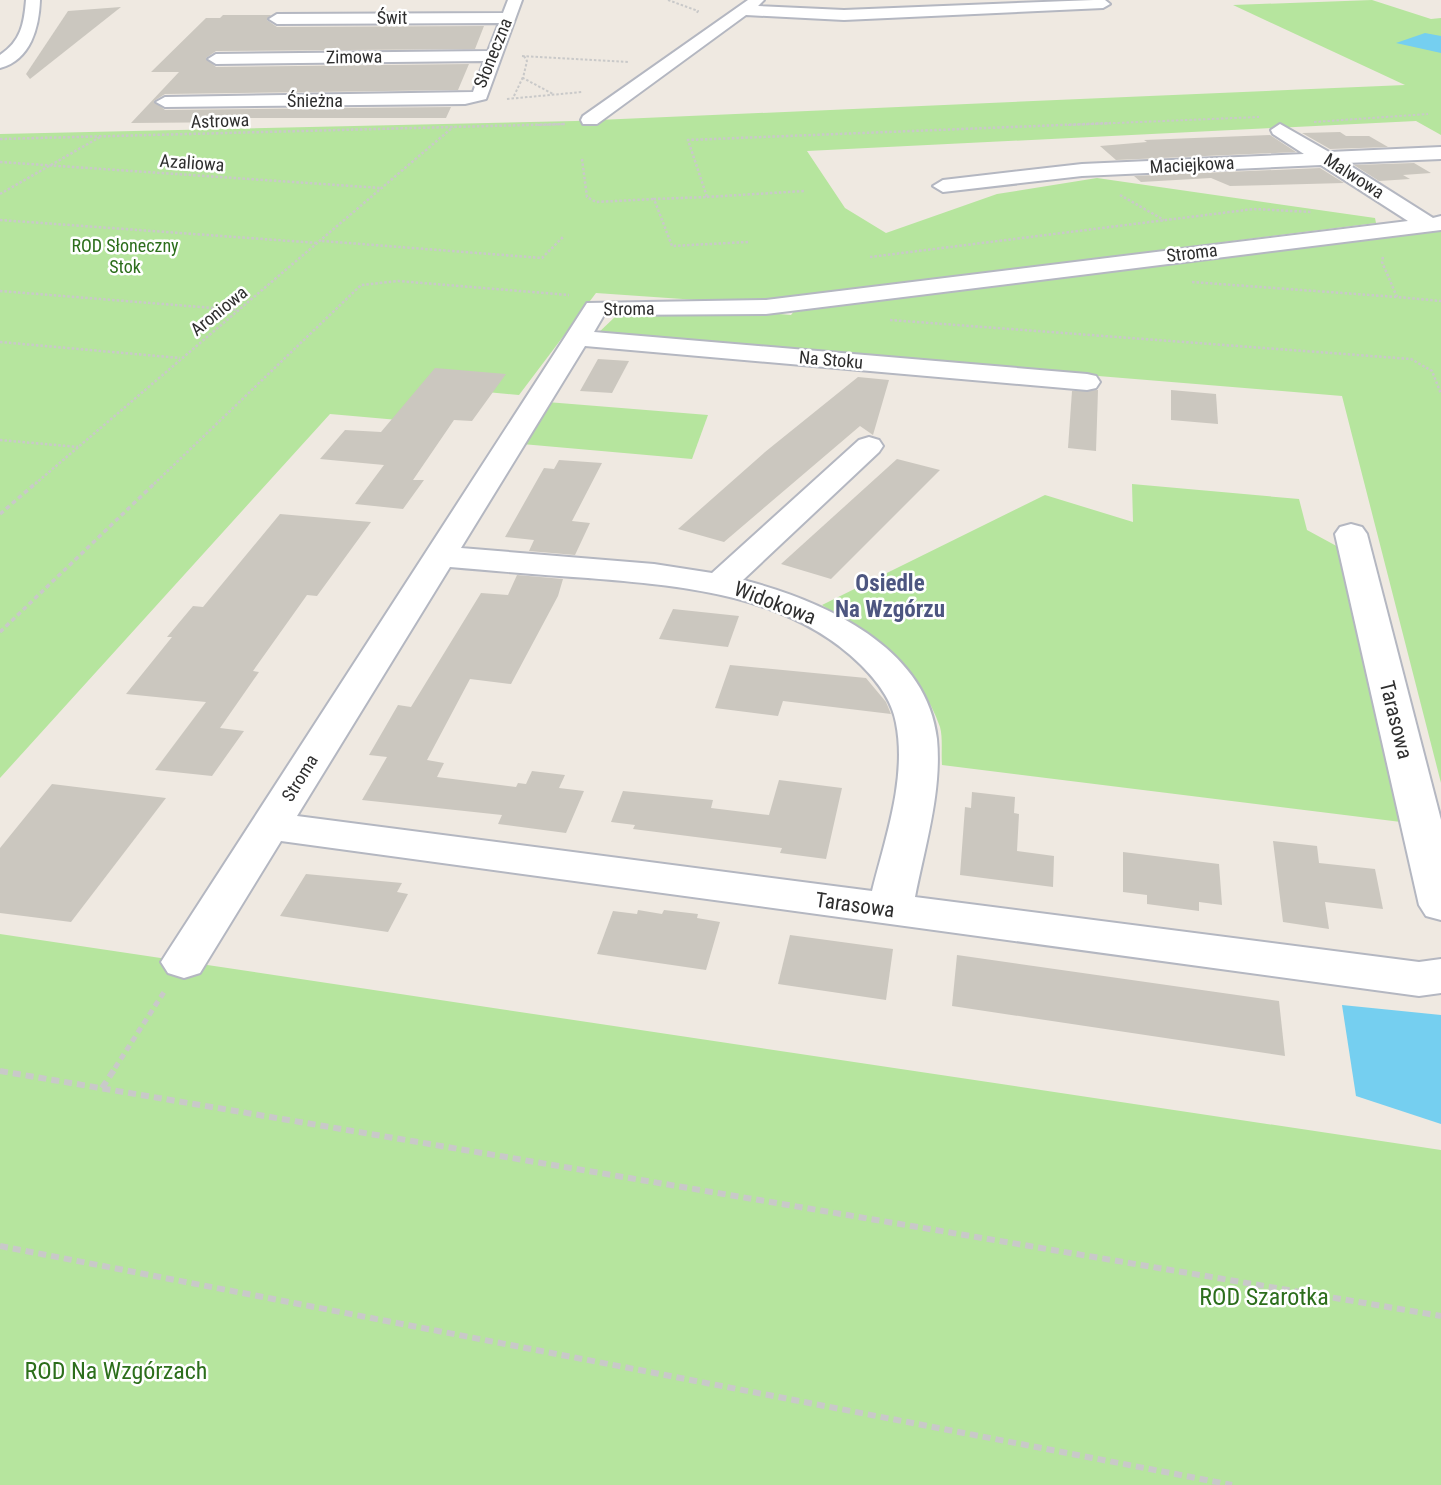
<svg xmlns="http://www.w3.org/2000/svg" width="1441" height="1485" font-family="'Roboto Condensed',sans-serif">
  <rect width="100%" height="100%" fill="#efe9e1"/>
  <g fill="#b6e59e">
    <path d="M 1372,0 L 1431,19 L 1441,18 L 1441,135 L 1416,121 L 807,151 L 845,208 L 886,233 L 997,194 L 1097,178 L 1375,218 L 1376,223 L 763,300 L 697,300 L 596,293 L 519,395 L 445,388 L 421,422 L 330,414 L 0,778 L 0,134 L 575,121 L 1405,85 L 1233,5 Z"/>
    <path d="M 1432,229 L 1441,231 L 1441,783 L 1342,396 L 596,335 L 617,315 L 756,312 L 791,315 L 795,310 Z"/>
    <path d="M 547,402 L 708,415 L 692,459 L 522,444 Z"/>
    <path d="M 1132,484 L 1299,499 L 1307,530 L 1342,549 L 1401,822 L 942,765 C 941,753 943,738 940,727 C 921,669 870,637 822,605 L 1045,495 L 1133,522 Z"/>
    <path d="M 0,934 L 1441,1150 L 1441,1485 L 0,1485 Z"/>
  </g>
  <g fill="#75cff0">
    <path d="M 1425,33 L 1441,36 L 1441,53 L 1396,43 Z"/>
    <path d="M 1342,1005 L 1441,1015 L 1441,1124 L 1356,1096 Z"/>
  </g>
  <g fill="#cbc7bf">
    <path d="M 121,7 L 30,79 L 26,74 L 68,11 Z"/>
    <path d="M 223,15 L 271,15 L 267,20 L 277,27 L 484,26 L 475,49 L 216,51 L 206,58 L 216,67 L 469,64 L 458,90 L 165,94 L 154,101 L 165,110 L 451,107 L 446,118 L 250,118 L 247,122 L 131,123 L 179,72 L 151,72 L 206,18 L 220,18 Z"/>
    <path d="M 1340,132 L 1346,136 L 1369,136 L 1388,147 L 1330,149 L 1302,133 Z"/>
    <path d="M 1270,135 L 1296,152 L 1116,160 L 1100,146 L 1147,142 L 1144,140 Z"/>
    <path d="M 1414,163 L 1431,173 L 1403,175 L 1410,179 L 1379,181 L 1354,165 Z"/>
    <path d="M 1320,168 L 1344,183 L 1230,186 L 1211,178 L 1141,182 L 1134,176 Z"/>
    <path d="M 598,359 L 629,361 L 612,393 L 580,391 Z"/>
    <path d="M 435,368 L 506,374 L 472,421 L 454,420 L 413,480 L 424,480 L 403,509 L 355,504 L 384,465 L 320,459 L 345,430 L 381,432 Z"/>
    <path d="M 858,377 L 889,380 L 873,435 L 860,426 L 724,542 L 678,529 L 765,452 Z"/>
    <path d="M 1098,390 L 1096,451 L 1068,448 L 1072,391 Z"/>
    <path d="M 1171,390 L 1216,394 L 1218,424 L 1171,420 Z"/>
    <path d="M 897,459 L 940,470 L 831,579 L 781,564 Z"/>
    <path d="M 559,460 L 602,463 L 572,521 L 590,523 L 575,555 L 529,551 L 534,540 L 505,537 L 544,468 L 554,469 Z"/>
    <path d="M 280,514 L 371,522 L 317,596 L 307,595 L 253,671 L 259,672 L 220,728 L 244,731 L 212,776 L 155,770 L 206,702 L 126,694 L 172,637 L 167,637 L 193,606 L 203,607 Z"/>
    <path d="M 517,575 L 563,579 L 558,596 L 511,684 L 470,679 L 427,760 L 444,763 L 437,777 L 516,787 L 518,783 L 526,784 L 532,771 L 565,775 L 559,788 L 584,791 L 566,833 L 498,824 L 502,815 L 362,800 L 387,757 L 369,755 L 398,705 L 411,707 L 481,593 L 508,595 Z"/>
    <path d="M 673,609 L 739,616 L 728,647 L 659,639 Z"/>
    <path d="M 730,665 L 866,678 L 886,702 L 891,714 L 783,701 L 778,716 L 715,708 Z"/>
    <path d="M 779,780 L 842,788 L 826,859 L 780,853 L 782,848 L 633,829 L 635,825 L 611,822 L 623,791 L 713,800 L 711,808 L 769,815 Z"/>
    <path d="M 52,784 L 166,798 L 71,922 L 0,913 L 0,848 Z"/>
    <path d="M 972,792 L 1015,797 L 1014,813 L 1019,814 L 1017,851 L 1054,856 L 1053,887 L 960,875 L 965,807 L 971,808 Z"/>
    <path d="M 1273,841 L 1317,846 L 1319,863 L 1375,869 L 1383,909 L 1325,902 L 1329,929 L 1283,922 Z"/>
    <path d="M 1123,852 L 1219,864 L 1222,905 L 1199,902 L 1199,911 L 1147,904 L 1147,895 L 1123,892 Z"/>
    <path d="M 306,874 L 402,883 L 397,892 L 408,894 L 388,932 L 280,916 Z"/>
    <path d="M 638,910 L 662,914 L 664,910 L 698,914 L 697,918 L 720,922 L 706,970 L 597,954 L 613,911 L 637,914 Z"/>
    <path d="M 790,935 L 893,949 L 886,1000 L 778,984 Z"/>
    <path d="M 957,955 L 1279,1001 L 1285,1056 L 952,1006 Z"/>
  </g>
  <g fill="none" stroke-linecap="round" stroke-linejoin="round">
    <defs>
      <g id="minor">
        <path d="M 26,0 L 40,0 C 39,27 31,60 0,68 L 0,55 C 21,41 24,24 26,0 Z"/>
        <path d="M 508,0 L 522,0 L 486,99 L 465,104 L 165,107 L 156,102 L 165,97 L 473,92 L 484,61 L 216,64 L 208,59 L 216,54 L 488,51 L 499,23 L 277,24 L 269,19 L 277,14 L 503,13 Z"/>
        <path d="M 748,0 L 764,0 L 758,6 L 844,10 L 1094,0 L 1105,0 L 1110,4 L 1103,8 L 844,20 L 746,15 L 597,124 L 583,124 L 581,120 L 583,116 Z"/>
        <path d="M 1280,124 L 1329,152 L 1441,147 L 1441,159 L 1346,163 L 1433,218 L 1441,216 L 1441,230 L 766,314 L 604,315 L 594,332 L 1087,374 L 1096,376 L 1100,382 L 1096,388 L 1087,390 L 585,346 L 461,548 L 654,564 L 712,573 L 859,440 L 869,437 L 879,440 L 883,446 L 879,452 L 743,580 C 821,600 927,646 937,739 C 942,791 925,846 915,897 L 1419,962 L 1441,959 L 1441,993 L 1419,996 L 281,841 L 200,973 L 184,978 L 168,973 L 161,962 L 168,951 L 587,303 L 766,300 L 1408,221 L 1321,165 L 1082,176 L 943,192 L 933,186 L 943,180 L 1082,164 L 1304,154 L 1273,134 L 1271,130 ZM 450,567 C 496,571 542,575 588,578 C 683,586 789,594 861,665 C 877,681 892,700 896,723 C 907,778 885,839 872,891 L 297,816 Z"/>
        <path d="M 1351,524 L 1362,527 L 1367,534 L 1441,820 L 1441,920 L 1426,916 L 1419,905 L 1335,534 L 1340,527 Z"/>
      </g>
    </defs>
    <use href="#minor" stroke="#b4b7c1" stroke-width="4"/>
    <g stroke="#c9c9c9" stroke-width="2" stroke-dasharray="2.5 2" stroke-linecap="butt">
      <path d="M 668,0 L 698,11 L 696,14"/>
      <path d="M 522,56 L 628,62"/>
      <path d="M 524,56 L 527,61 L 523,78 L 553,94"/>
      <path d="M 514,96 L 523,77"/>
      <path d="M 507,99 L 582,92"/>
      <path d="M 1314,122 L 1428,114"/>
      <path d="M 538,125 L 565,124"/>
      <path d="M 1068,125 L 1259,117"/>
    </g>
    <g stroke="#c9c9c9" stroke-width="2.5" stroke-dasharray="2.5 2" stroke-linecap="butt">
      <path d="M 0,139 L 565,124"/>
      <path d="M 582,159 L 587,197 L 596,202 L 654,199"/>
      <path d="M 0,162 L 381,188"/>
      <path d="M 0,194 L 100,137"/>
      <path d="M 1120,195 L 1164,220"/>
      <path d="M 707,197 L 804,191"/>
      <path d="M 0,220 L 318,243"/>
      <path d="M 322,241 L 542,258 L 564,236"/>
      <path d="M 748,242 L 672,246 L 654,199 L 707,197 L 688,140 L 1111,123"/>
      <path d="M 870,257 L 1254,209 L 1311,212"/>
      <path d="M 1383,257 L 1382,262 L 1397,297 L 1441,301"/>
      <path d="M 1192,282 L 1397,297"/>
      <path d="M 0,291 L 238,310"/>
      <path d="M 890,320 L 1411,359 L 1432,371 L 1441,394"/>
      <path d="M 0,342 L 180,358"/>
      <path d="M 0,440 L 78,447"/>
      <path d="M 35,484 L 453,127"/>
      <path d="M 154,484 L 361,285 L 398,281 L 569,295"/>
    </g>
    <g stroke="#c9c9c9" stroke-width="3.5" stroke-dasharray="4.5 3.5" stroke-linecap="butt">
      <path d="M 0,514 L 37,482"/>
      <path d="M 0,632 L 156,482"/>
    </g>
    <path stroke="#c9c9c9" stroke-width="5" stroke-dasharray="6 4.5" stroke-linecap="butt" d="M 115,1068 L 164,992"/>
    <g stroke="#c9c9c9" stroke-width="6" stroke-dasharray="8 5" stroke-linecap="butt">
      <path d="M 0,1071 L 1441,1316"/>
      <path d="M 102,1088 L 116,1067"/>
      <path d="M 0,1246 L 1232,1485"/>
    </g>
    <use href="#minor" fill="#fff" fill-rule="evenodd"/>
  </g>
  <g text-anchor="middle" stroke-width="5" stroke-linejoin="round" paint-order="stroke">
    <g font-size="18" fill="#2e2e2e" stroke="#fff">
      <text x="392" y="24">Świt</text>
      <text transform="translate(493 53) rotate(-68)" y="6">Słoneczna</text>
      <text transform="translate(354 57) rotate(-1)" y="6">Zimowa</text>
      <text x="315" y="107">Śnieżna</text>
      <text transform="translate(220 121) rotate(-2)" y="6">Astrowa</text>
      <text transform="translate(192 163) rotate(4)" y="6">Azaliowa</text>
      <text transform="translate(1192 165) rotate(-3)" y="6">Maciejkowa</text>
      <text transform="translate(1354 176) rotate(33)" y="6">Malwowa</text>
      <text transform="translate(1192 253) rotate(-7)" y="6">Stroma</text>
      <text transform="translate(629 309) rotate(-1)" y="6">Stroma</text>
      <text transform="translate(219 311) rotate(-39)" y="6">Aroniowa</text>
      <text transform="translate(831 360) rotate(5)" y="6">Na Stoku</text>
      <text transform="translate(300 778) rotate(-58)" y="6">Stroma</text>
    </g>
    <g font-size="18" fill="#2c6e1b" stroke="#fff">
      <text x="125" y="252">ROD Słoneczny<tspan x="125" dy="21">Stok</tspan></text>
    </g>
    <g font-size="21" fill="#2e2e2e" stroke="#fff">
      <text transform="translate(775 603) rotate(21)" y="7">Widokowa</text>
      <text transform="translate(1396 720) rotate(76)" y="7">Tarasowa</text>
      <text transform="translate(855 905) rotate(8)" y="7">Tarasowa</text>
    </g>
    <g font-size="23" font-weight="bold" fill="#4d5680" stroke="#fff">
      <text x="890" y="591">Osiedle<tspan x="890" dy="26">Na Wzgórzu</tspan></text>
    </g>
    <g font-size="24" fill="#2c6e1b" stroke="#fff">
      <text x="1264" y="1305">ROD Szarotka</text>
      <text x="116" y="1379">ROD Na Wzgórzach</text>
    </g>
  </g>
</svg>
